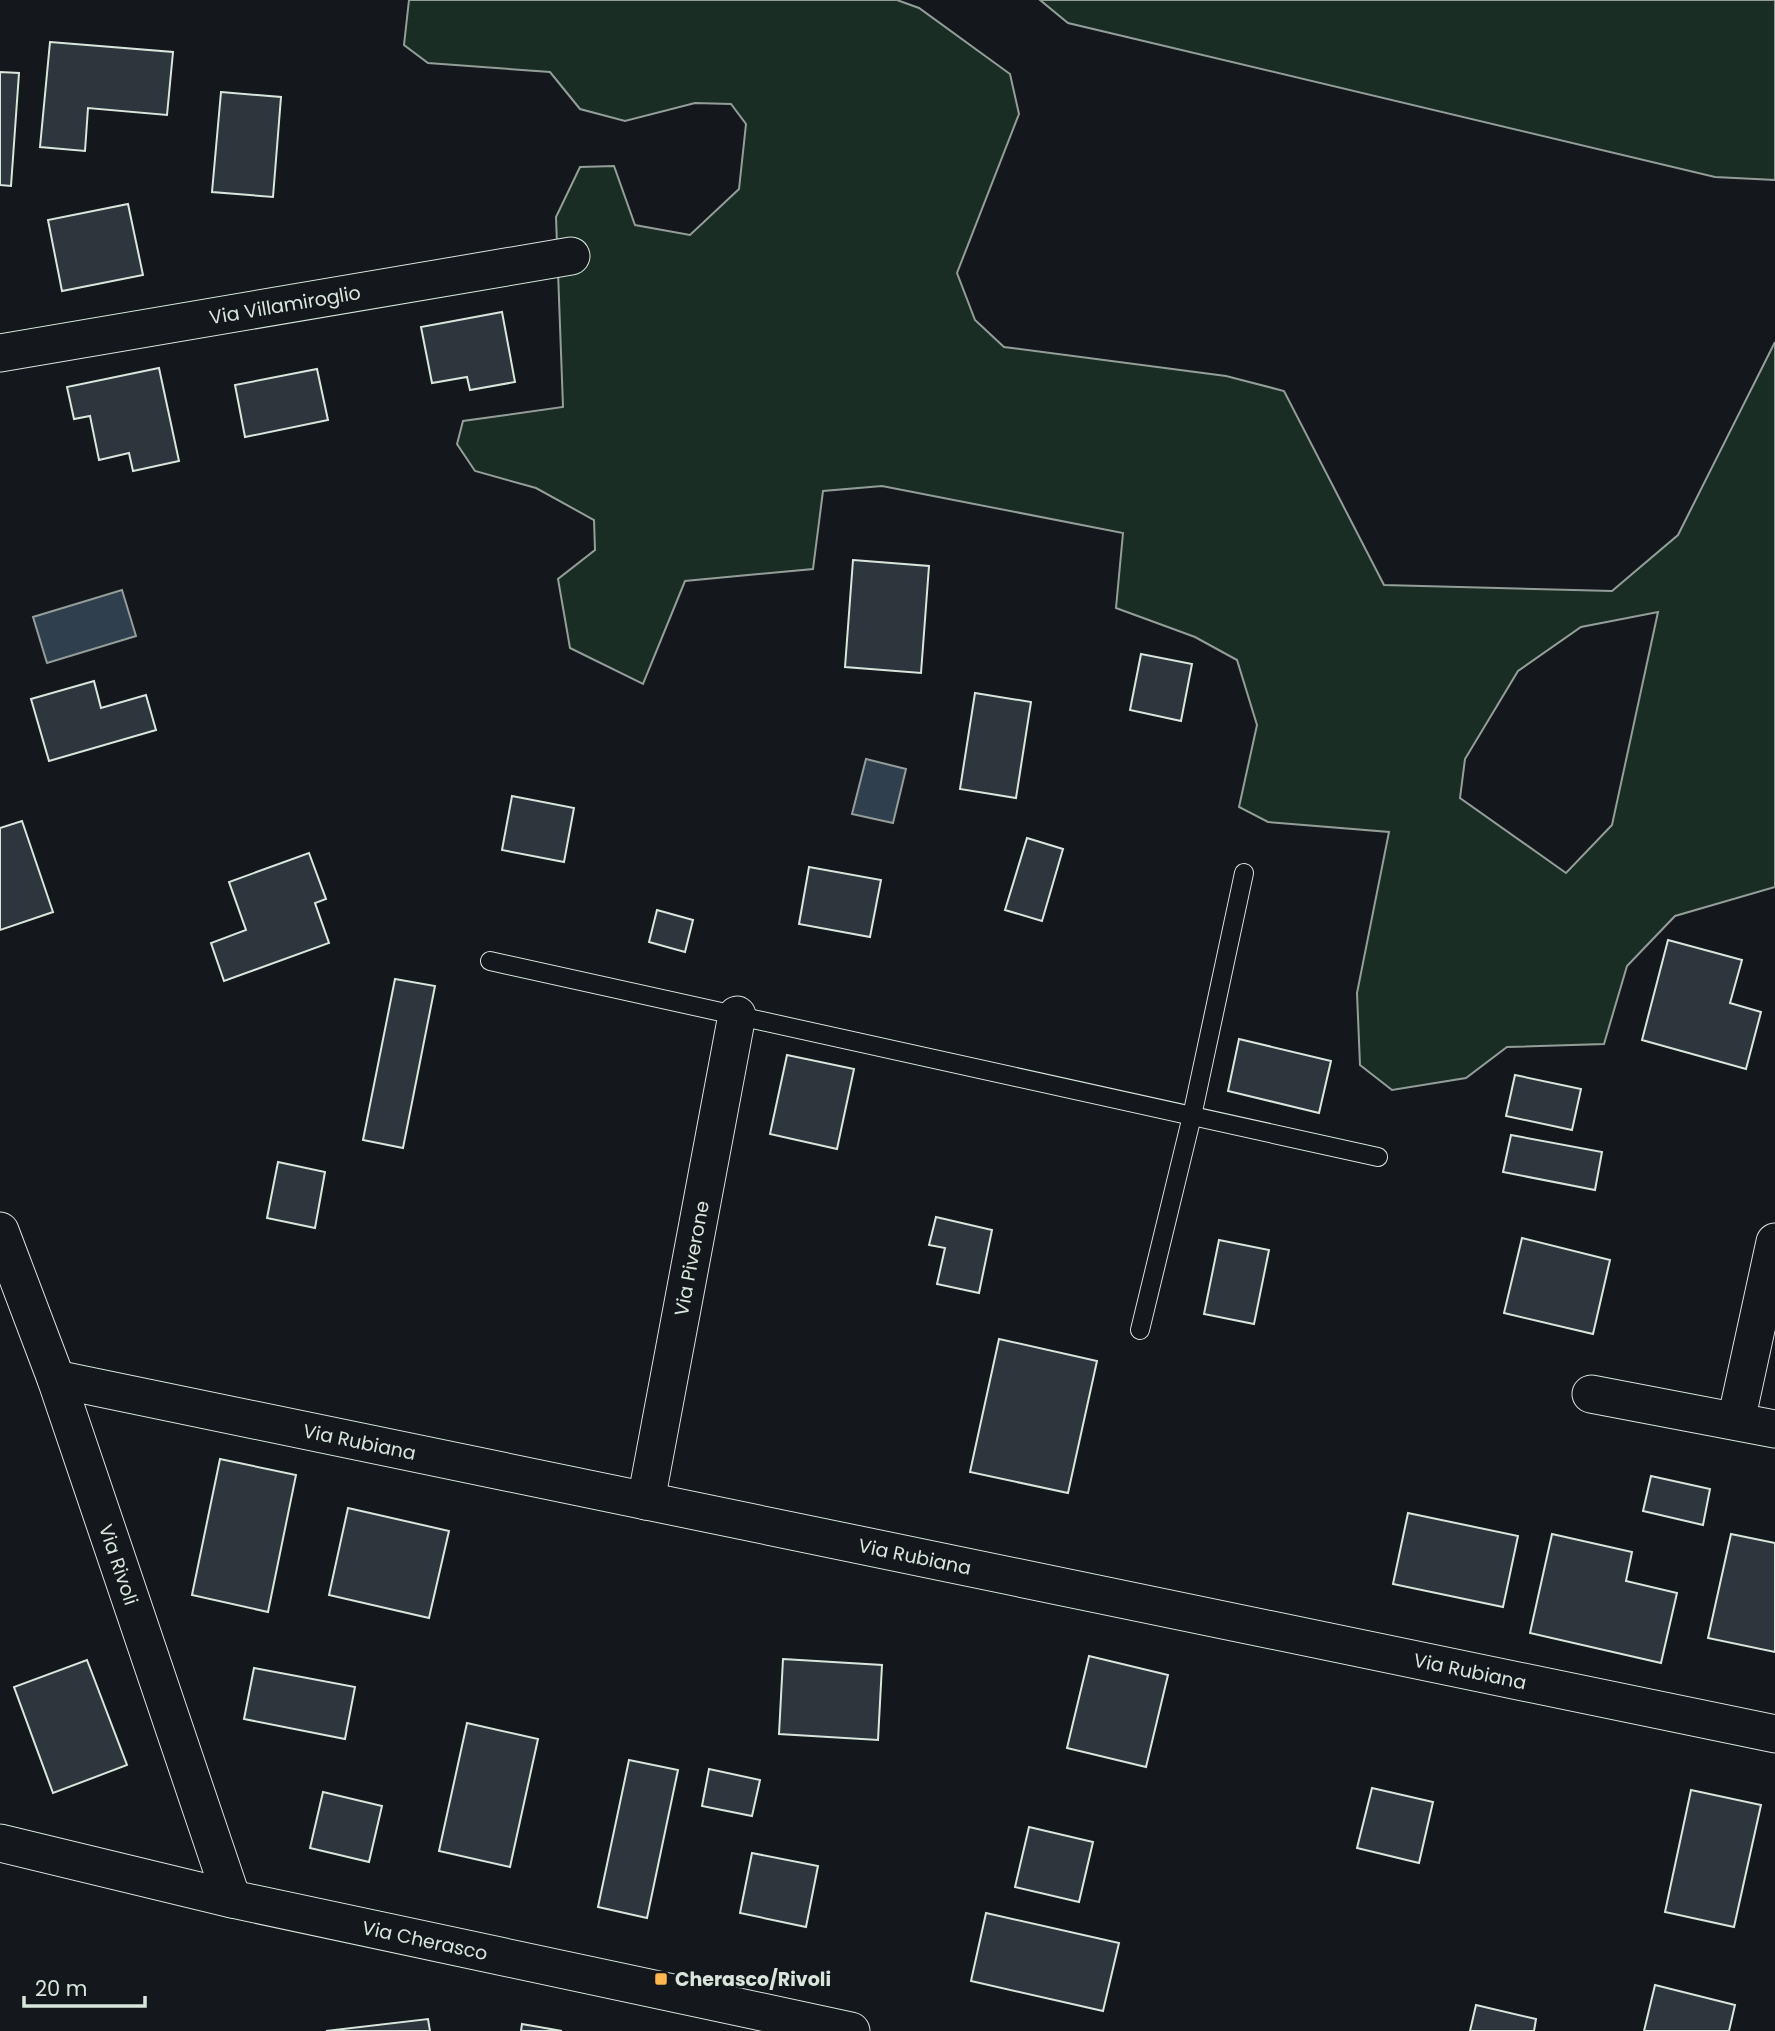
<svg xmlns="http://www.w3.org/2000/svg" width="1775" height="2031" font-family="Poppins,sans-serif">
  <rect width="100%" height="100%" fill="#14181c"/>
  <g fill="#1a2d24" stroke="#939e99" stroke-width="2" fill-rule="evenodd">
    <path d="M 409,0 L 897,0 L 919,8 L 1010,74 L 1019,114 L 957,273 L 975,320 L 1004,347 L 1226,376 L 1284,391 L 1384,585 L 1612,591 L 1678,535 L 1775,342 L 1775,887 L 1675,916 L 1627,966 L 1604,1044 L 1507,1047 L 1466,1078 L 1392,1090 L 1360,1065 L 1357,993 L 1389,832 L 1268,822 L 1239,807 L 1257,725 L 1237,660 L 1195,637 L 1116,608 L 1123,533 L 882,486 L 823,491 L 813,569 L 685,581 L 643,684 L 570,648 L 558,579 L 595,550 L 594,520 L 536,488 L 475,471 L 457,444 L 463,421 L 563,407 L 556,217 L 580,167 L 614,166 L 635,225 L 690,235 L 739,189 L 746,124 L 731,104 L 695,103 L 625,121 L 580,109 L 550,72 L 428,63 L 404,45 ZM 1658,612 L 1612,825 L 1566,873 L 1460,798 L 1465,759 L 1518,671 L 1581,627 Z"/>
    <path d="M 1040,0 L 1775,0 L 1775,180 L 1715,177 L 1068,23 Z"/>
  </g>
  <g fill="#2f3f4d" stroke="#939e99" stroke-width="2">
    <path d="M 122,590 L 136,636 L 47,663 L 33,617 Z"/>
    <path d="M 866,759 L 906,769 L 893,823 L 852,814 Z"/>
  </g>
  <g fill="#2c363c" stroke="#d8e6dc" stroke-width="2">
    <path d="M 50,42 L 173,52 L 167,115 L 88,108 L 85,151 L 40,147 Z"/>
    <path d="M 0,72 L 19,73 L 11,186 L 0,185 Z"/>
    <path d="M 221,92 L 281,97 L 273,197 L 212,192 Z"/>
    <path d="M 128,204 L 143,275 L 62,291 L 48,220 Z"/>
    <path d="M 502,312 L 515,382 L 470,390 L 467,377 L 432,383 L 421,327 Z"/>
    <path d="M 159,368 L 179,461 L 133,471 L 129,453 L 99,460 L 90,416 L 74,419 L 67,387 Z"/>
    <path d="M 317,369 L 328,420 L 245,437 L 235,385 Z"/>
    <path d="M 853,560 L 929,566 L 921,673 L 845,667 Z"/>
    <path d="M 1141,654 L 1192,664 L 1181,721 L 1130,710 Z"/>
    <path d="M 94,681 L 101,708 L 146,695 L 156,730 L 49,761 L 31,699 Z"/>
    <path d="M 975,693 L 1031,702 L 1016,798 L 960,789 Z"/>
    <path d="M 512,796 L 574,808 L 564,862 L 502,850 Z"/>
    <path d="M 22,821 L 53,912 L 0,930 L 0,828 Z"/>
    <path d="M 1027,838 L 1063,849 L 1042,921 L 1005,910 Z"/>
    <path d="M 309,853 L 326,899 L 315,903 L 329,943 L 224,981 L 211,943 L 246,930 L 229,882 Z"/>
    <path d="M 809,867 L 881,880 L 870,937 L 799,924 Z"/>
    <path d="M 657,910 L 693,920 L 685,952 L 649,942 Z"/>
    <path d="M 1668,940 L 1742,960 L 1730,1003 L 1761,1012 L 1746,1069 L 1642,1040 Z"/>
    <path d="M 395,979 L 435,986 L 403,1148 L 363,1140 Z"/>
    <path d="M 1239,1039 L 1331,1061 L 1319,1113 L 1228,1091 Z"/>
    <path d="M 787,1055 L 854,1069 L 837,1149 L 770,1134 Z"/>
    <path d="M 1515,1075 L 1581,1089 L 1572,1130 L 1506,1116 Z"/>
    <path d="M 1511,1135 L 1602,1152 L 1595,1190 L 1503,1172 Z"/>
    <path d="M 278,1162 L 325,1172 L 315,1228 L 267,1218 Z"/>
    <path d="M 936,1217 L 992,1230 L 979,1293 L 937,1284 L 945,1248 L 929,1245 Z"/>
    <path d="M 1522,1238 L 1610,1260 L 1593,1334 L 1504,1313 Z"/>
    <path d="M 1219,1240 L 1269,1250 L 1254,1324 L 1204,1314 Z"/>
    <path d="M 999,1339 L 1097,1361 L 1068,1493 L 970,1472 Z"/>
    <path d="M 220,1459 L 296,1475 L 268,1612 L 192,1595 Z"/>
    <path d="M 1651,1476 L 1710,1489 L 1703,1525 L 1643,1511 Z"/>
    <path d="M 348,1508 L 449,1531 L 429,1618 L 329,1595 Z"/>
    <path d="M 1408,1513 L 1518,1536 L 1503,1607 L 1393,1584 Z"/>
    <path d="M 1552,1534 L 1632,1552 L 1626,1581 L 1677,1593 L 1661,1663 L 1530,1633 Z"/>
    <path d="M 1731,1534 L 1775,1543 L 1775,1652 L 1708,1638 Z"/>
    <path d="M 1089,1656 L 1168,1675 L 1146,1767 L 1067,1748 Z"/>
    <path d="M 783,1659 L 882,1665 L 878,1740 L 779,1734 Z"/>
    <path d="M 87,1660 L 127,1765 L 53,1793 L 14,1687 Z"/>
    <path d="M 254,1668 L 355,1687 L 345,1739 L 244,1719 Z"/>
    <path d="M 467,1723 L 538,1739 L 510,1867 L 439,1851 Z"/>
    <path d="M 629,1760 L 678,1770 L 647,1918 L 598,1907 Z"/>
    <path d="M 709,1769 L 760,1780 L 752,1816 L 702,1806 Z"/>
    <path d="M 1372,1788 L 1433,1802 L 1419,1863 L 1357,1848 Z"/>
    <path d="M 1691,1790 L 1761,1805 L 1734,1927 L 1665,1912 Z"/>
    <path d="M 323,1792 L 382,1806 L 369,1862 L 310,1848 Z"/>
    <path d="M 1029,1827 L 1093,1842 L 1079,1902 L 1015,1887 Z"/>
    <path d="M 752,1853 L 818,1866 L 806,1927 L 740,1913 Z"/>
    <path d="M 986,1913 L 1119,1943 L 1103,2011 L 971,1981 Z"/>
    <path d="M 1655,1985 L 1735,2005 L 1729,2031 L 1644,2031 Z"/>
    <path d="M 1476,2005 L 1536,2019 L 1534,2031 L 1470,2031 Z"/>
    <path d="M 428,2019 L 430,2031 L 326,2031 Z"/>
    <path d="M 522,2024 L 562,2031 L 521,2031 Z"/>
  </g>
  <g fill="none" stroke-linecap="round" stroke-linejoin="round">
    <defs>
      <g id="lane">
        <path d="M 490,961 L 1378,1157"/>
        <path d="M 1140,1330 L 1192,1116 L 1244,873"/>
      </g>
      <g id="street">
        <path id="s1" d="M 0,353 L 571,256"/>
        <path id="s2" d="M 0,1231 L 56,1379 L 232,1899"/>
        <path id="s3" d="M 56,1379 L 1775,1734"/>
        <path d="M 1591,1394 L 1775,1429"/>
        <path d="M 1736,1421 L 1775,1242"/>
        <path id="s4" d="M 646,1501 L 737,1015"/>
        <path id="s5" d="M 0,1843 L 232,1899 L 851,2031"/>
      </g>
    </defs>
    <use href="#lane" stroke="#d8e6dc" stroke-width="20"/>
    <use href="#street" stroke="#d8e6dc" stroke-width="39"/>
    <use href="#lane" stroke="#14181c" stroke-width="18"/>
    <use href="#street" stroke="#14181c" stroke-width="37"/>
  </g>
  <rect fill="#ffb74d" stroke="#14181c" stroke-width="2.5" x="654" y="1972" width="14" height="14" rx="3.5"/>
  <g text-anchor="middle" stroke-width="5" stroke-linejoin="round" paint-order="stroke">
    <g font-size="19" fill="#d8e6dc" stroke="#14181c">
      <text dy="7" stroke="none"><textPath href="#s1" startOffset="289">Via Villamiroglio</textPath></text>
      <text dy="7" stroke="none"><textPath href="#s4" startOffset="247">Via Piverone</textPath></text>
      <text dy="7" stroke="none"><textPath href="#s3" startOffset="310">Via Rubiana</textPath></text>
      <text dy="7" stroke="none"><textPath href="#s3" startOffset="877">Via Rubiana</textPath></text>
      <text dy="7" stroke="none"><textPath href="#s2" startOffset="354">Via Rivoli</textPath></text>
      <text dy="7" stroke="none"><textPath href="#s3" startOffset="1444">Via Rubiana</textPath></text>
      <text dy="7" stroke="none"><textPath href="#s5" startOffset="436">Via Cherasco</textPath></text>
    </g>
    <g font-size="19" font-weight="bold" fill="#d8e6dc" stroke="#14181c" text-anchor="start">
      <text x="675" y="1986">Cherasco/Rivoli</text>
    </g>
  </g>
  <path d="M24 1996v10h121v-10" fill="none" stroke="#d8e6dc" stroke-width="3.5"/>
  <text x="35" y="1996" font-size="21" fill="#d8e6dc" stroke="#14181c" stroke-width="5" paint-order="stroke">20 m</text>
</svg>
